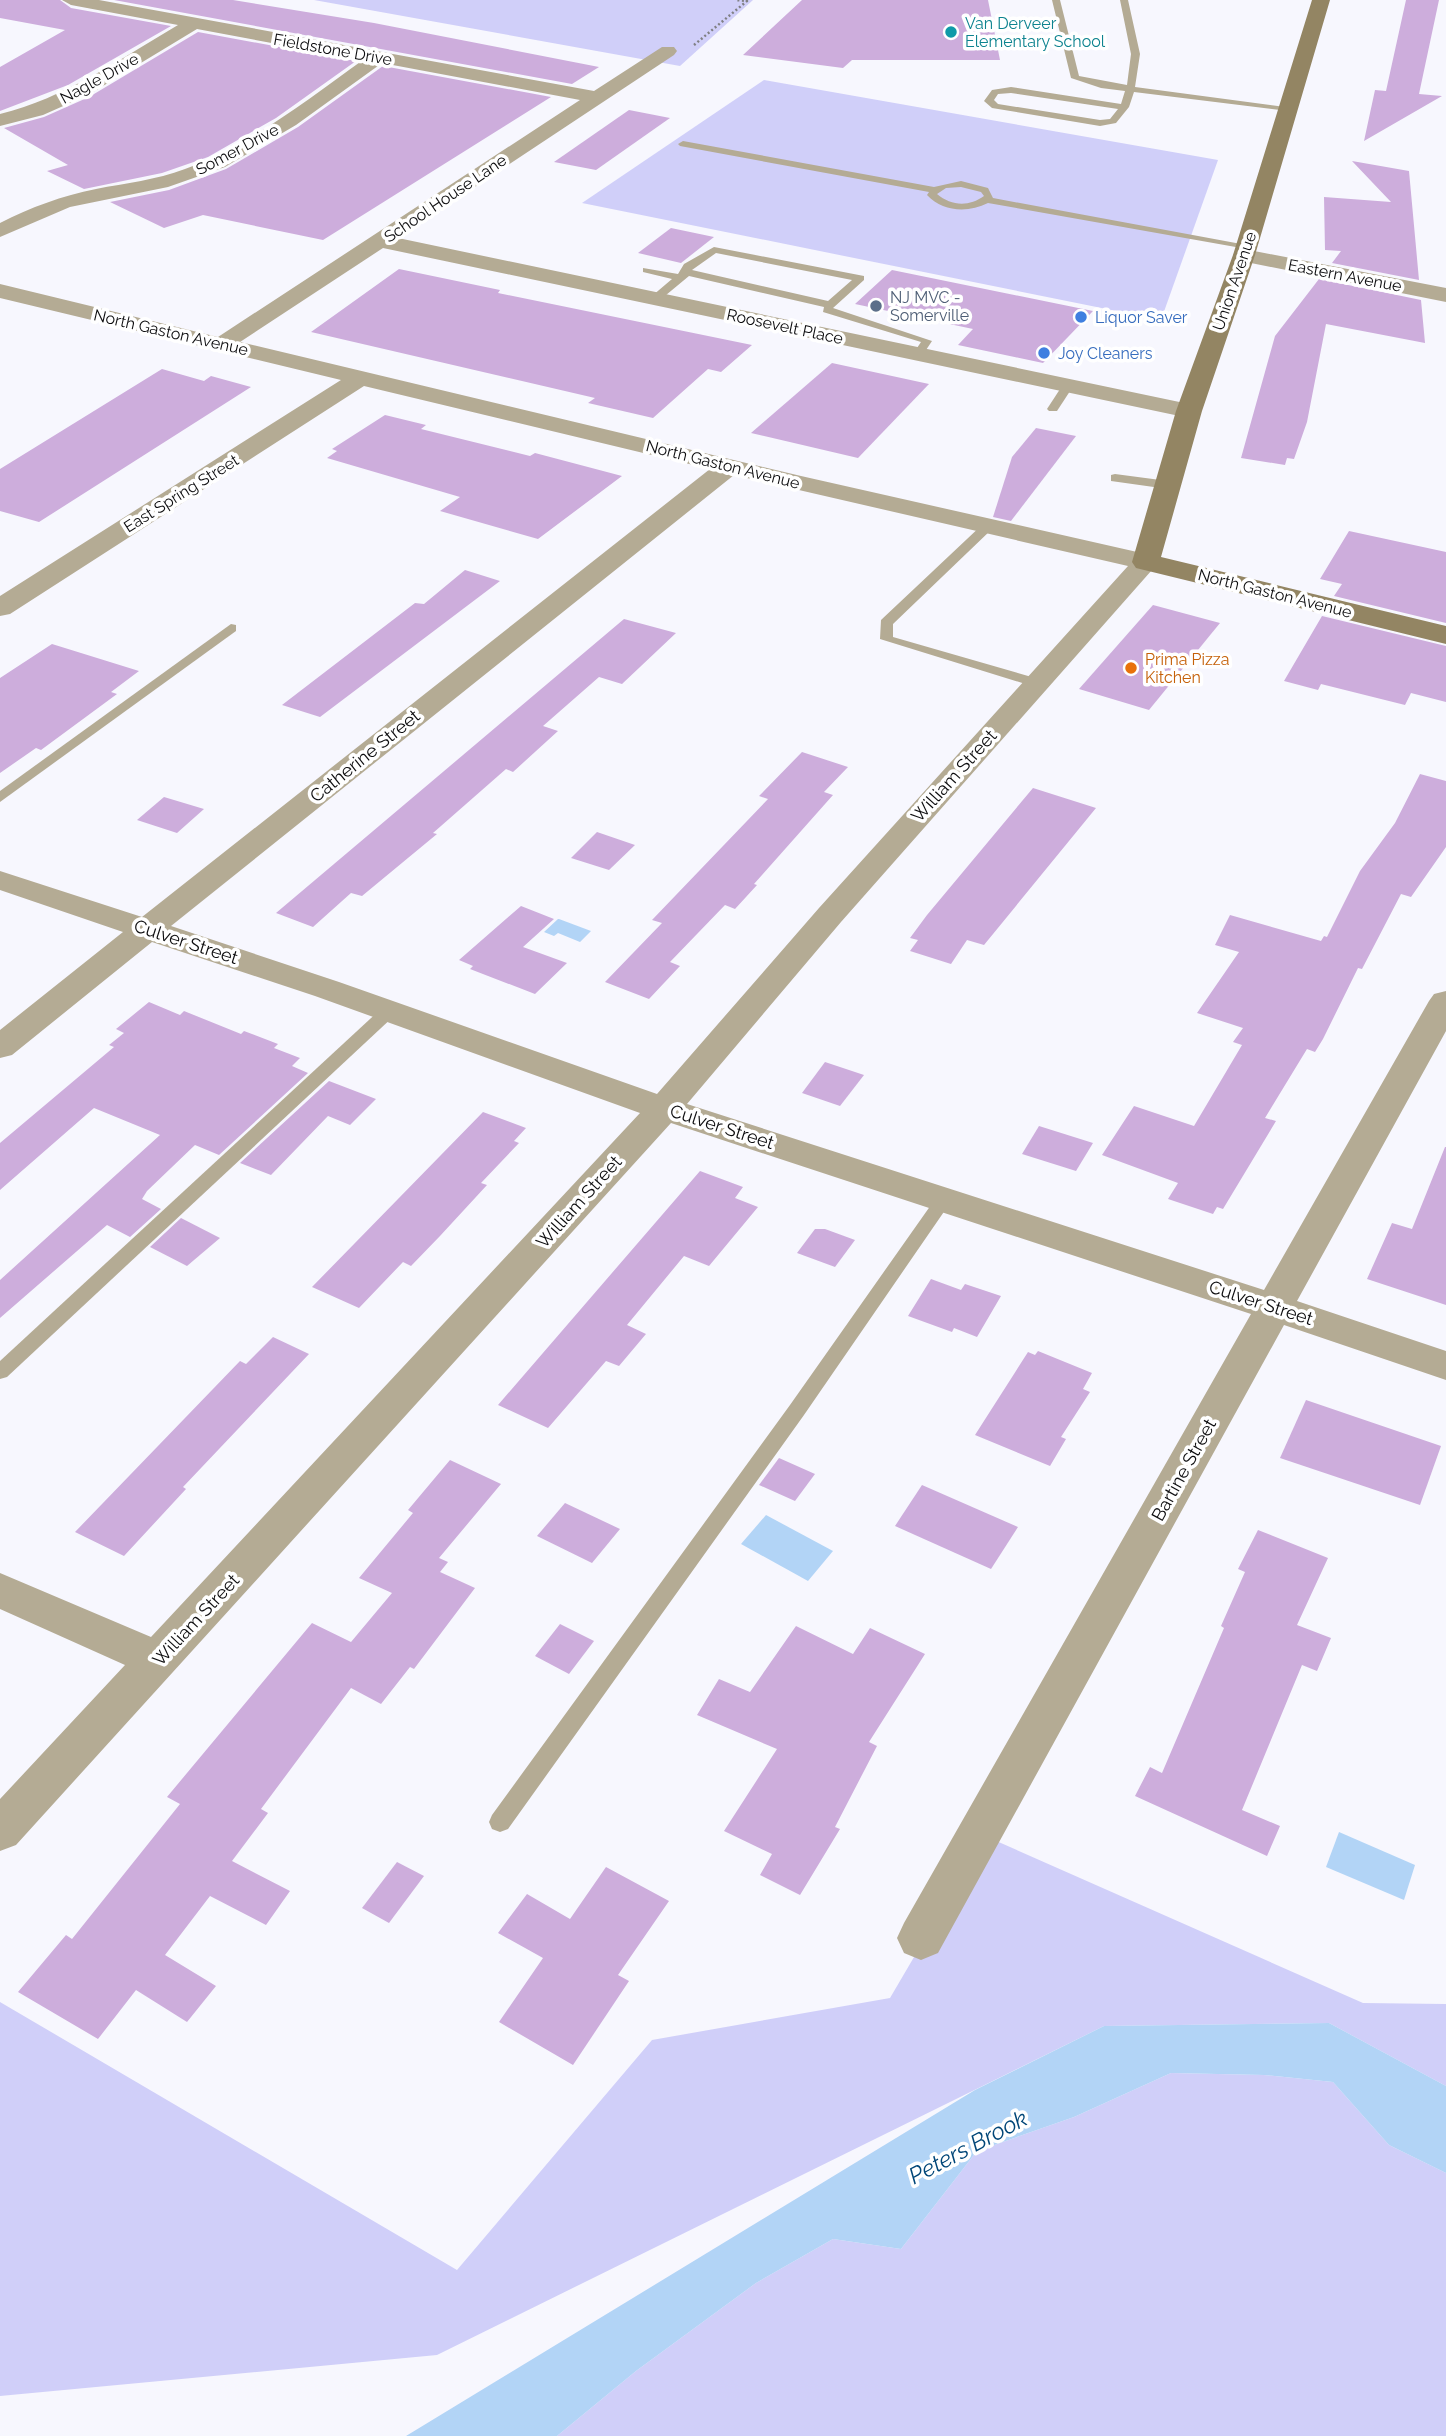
<svg xmlns="http://www.w3.org/2000/svg" width="1446" height="2436" font-family="Raleway,sans-serif">
  <rect width="100%" height="100%" fill="#f7f7fe"/>
  <g fill="#d0cff9">
    <path d="M 314,0 L 753,0 L 680,66 Z"/>
    <path d="M 764,80 L 1218,160 L 1161,320 L 582,203 Z"/>
    <path d="M 985,1836 L 1363,2003 L 1446,2004 L 1446,2086 L 1329,2023 L 1104,2026 L 437,2355 L 0,2396 L 0,2002 L 457,2270 L 652,2040 L 890,1998 Z"/>
    <path d="M 1171,2073 L 1264,2075 L 1333,2082 L 1389,2145 L 1446,2173 L 1446,2436 L 557,2436 L 636,2371 L 756,2283 L 833,2239 L 901,2249 L 977,2151 L 1074,2117 Z"/>
  </g>
  <g fill="#b2d4f6">
    <path d="M 558,919 L 559,919 L 591,931 L 580,942 L 558,933 L 554,936 L 544,932 Z"/>
    <path d="M 766,1515 L 833,1551 L 808,1581 L 741,1544 Z"/>
    <path d="M 1339,1832 L 1415,1865 L 1404,1900 L 1326,1867 Z"/>
    <path d="M 1329,2023 L 1446,2086 L 1446,2173 L 1389,2145 L 1333,2082 L 1264,2075 L 1171,2073 L 1074,2117 L 977,2151 L 901,2249 L 833,2239 L 756,2283 L 636,2371 L 557,2436 L 406,2436 L 975,2090 L 1104,2026 Z"/>
  </g>
  <g fill="#cdaddc">
    <path d="M 0,0 L 60,0 L 71,8 L 171,26 L 68,85 L 0,111 L 0,67 L 65,30 L 0,18 Z"/>
    <path d="M 114,0 L 233,0 L 374,23 L 599,67 L 572,84 Z"/>
    <path d="M 802,0 L 988,0 L 1000,60 L 852,60 L 843,68 L 743,55 Z"/>
    <path d="M 1406,0 L 1439,0 L 1419,94 L 1442,96 L 1364,141 L 1375,90 L 1386,91 Z"/>
    <path d="M 198,32 L 356,61 L 276,118 L 208,157 L 162,173 L 84,189 L 47,171 L 68,165 L 4,128 L 44,117 L 89,97 Z"/>
    <path d="M 383,66 L 551,97 L 323,240 L 203,215 L 164,228 L 110,202 L 169,190 L 226,169 L 298,127 Z"/>
    <path d="M 629,110 L 670,118 L 596,170 L 554,162 Z"/>
    <path d="M 1352,161 L 1409,171 L 1419,280 L 1332,263 L 1341,251 L 1325,250 L 1324,197 L 1391,202 Z"/>
    <path d="M 671,228 L 714,237 L 681,263 L 638,253 Z"/>
    <path d="M 399,269 L 500,290 L 498,293 L 752,345 L 721,372 L 708,369 L 653,418 L 588,403 L 595,398 L 311,332 Z"/>
    <path d="M 892,270 L 1093,311 L 1043,363 L 958,345 L 973,329 L 855,304 Z"/>
    <path d="M 1319,279 L 1421,300 L 1425,343 L 1326,324 L 1307,422 L 1294,459 L 1287,458 L 1285,465 L 1241,458 L 1275,336 Z"/>
    <path d="M 832,363 L 929,384 L 858,458 L 751,433 Z"/>
    <path d="M 162,369 L 204,381 L 211,376 L 251,387 L 39,522 L 0,511 L 0,469 Z"/>
    <path d="M 385,415 L 426,425 L 421,429 L 530,456 L 535,453 L 622,476 L 538,539 L 440,511 L 460,497 L 327,458 L 337,451 L 332,449 Z"/>
    <path d="M 1036,428 L 1076,436 L 1011,521 L 993,517 L 1012,457 Z"/>
    <path d="M 1349,531 L 1446,552 L 1446,623 L 1334,596 L 1342,584 L 1320,579 Z"/>
    <path d="M 465,570 L 500,581 L 320,717 L 282,705 L 415,603 L 424,604 Z"/>
    <path d="M 1153,605 L 1220,623 L 1149,710 L 1079,689 Z"/>
    <path d="M 1322,616 L 1446,646 L 1446,702 L 1411,693 L 1405,705 L 1321,684 L 1318,690 L 1284,681 Z"/>
    <path d="M 624,619 L 676,633 L 622,684 L 599,677 L 543,726 L 558,731 L 513,772 L 506,769 L 433,833 L 437,834 L 362,896 L 351,893 L 313,927 L 276,913 Z"/>
    <path d="M 52,644 L 139,671 L 111,692 L 117,694 L 41,750 L 36,748 L 0,773 L 0,678 Z"/>
    <path d="M 802,752 L 848,767 L 824,792 L 833,795 L 754,884 L 757,885 L 735,909 L 725,905 L 670,962 L 680,966 L 649,999 L 605,982 L 662,923 L 652,920 L 768,799 L 759,796 Z"/>
    <path d="M 1420,774 L 1446,781 L 1446,847 L 1411,897 L 1401,894 L 1362,969 L 1358,968 L 1323,1039 L 1315,1052 L 1307,1049 L 1265,1118 L 1276,1121 L 1223,1209 L 1217,1207 L 1213,1214 L 1168,1199 L 1178,1183 L 1102,1155 L 1134,1106 L 1194,1126 L 1242,1045 L 1233,1042 L 1243,1028 L 1197,1013 L 1239,952 L 1215,945 L 1230,915 L 1321,941 L 1324,936 L 1327,937 L 1360,871 L 1395,823 Z"/>
    <path d="M 1033,788 L 1096,808 L 984,945 L 967,940 L 951,964 L 910,951 L 918,940 L 910,938 L 927,915 Z"/>
    <path d="M 164,797 L 204,809 L 177,833 L 137,820 Z"/>
    <path d="M 597,832 L 635,845 L 609,870 L 571,858 Z"/>
    <path d="M 521,906 L 554,919 L 523,947 L 567,963 L 535,994 L 470,969 L 473,966 L 459,960 Z"/>
    <path d="M 149,1002 L 180,1015 L 184,1011 L 241,1034 L 244,1031 L 278,1044 L 274,1048 L 300,1058 L 292,1066 L 308,1073 L 219,1155 L 195,1145 L 147,1191 L 142,1199 L 161,1209 L 130,1237 L 107,1225 L 0,1318 L 0,1280 L 160,1135 L 94,1108 L 0,1190 L 0,1143 L 114,1047 L 109,1045 L 124,1033 L 116,1029 Z"/>
    <path d="M 825,1062 L 864,1075 L 840,1106 L 802,1093 Z"/>
    <path d="M 329,1081 L 376,1099 L 350,1125 L 328,1116 L 271,1175 L 240,1163 Z"/>
    <path d="M 483,1112 L 526,1128 L 514,1141 L 519,1143 L 481,1183 L 487,1185 L 440,1236 L 411,1266 L 403,1262 L 359,1308 L 312,1287 Z"/>
    <path d="M 1039,1126 L 1093,1143 L 1076,1171 L 1022,1154 Z"/>
    <path d="M 1445,1147 L 1446,1147 L 1446,1305 L 1367,1279 L 1392,1223 L 1412,1229 Z"/>
    <path d="M 700,1171 L 743,1187 L 735,1198 L 758,1207 L 709,1266 L 684,1256 L 627,1325 L 646,1334 L 619,1366 L 606,1361 L 548,1428 L 498,1405 Z"/>
    <path d="M 181,1218 L 220,1238 L 187,1266 L 150,1247 Z"/>
    <path d="M 815,1229 L 825,1229 L 855,1240 L 835,1267 L 797,1253 Z"/>
    <path d="M 931,1279 L 961,1290 L 965,1284 L 1001,1296 L 977,1337 L 954,1328 L 952,1332 L 908,1316 Z"/>
    <path d="M 273,1337 L 309,1354 L 183,1487 L 186,1489 L 124,1556 L 75,1532 L 240,1361 L 246,1364 Z"/>
    <path d="M 1038,1351 L 1092,1373 L 1083,1389 L 1090,1392 L 1061,1437 L 1066,1439 L 1050,1466 L 975,1435 L 1028,1352 L 1035,1355 Z"/>
    <path d="M 1306,1400 L 1441,1446 L 1420,1505 L 1280,1458 Z"/>
    <path d="M 779,1458 L 815,1474 L 795,1501 L 759,1485 Z"/>
    <path d="M 450,1460 L 501,1484 L 439,1558 L 448,1562 L 440,1572 L 475,1588 L 414,1669 L 410,1667 L 381,1704 L 351,1688 L 261,1809 L 268,1813 L 232,1861 L 290,1891 L 266,1925 L 210,1896 L 165,1955 L 216,1986 L 187,2022 L 136,1990 L 98,2039 L 18,1992 L 66,1935 L 72,1939 L 180,1804 L 167,1797 L 312,1623 L 351,1642 L 392,1593 L 359,1578 L 413,1513 L 408,1510 Z"/>
    <path d="M 922,1485 L 1018,1527 L 991,1569 L 895,1526 Z"/>
    <path d="M 565,1503 L 620,1529 L 592,1563 L 537,1536 Z"/>
    <path d="M 1258,1530 L 1328,1558 L 1297,1625 L 1331,1638 L 1317,1671 L 1302,1665 L 1242,1810 L 1280,1826 L 1267,1856 L 1135,1796 L 1150,1767 L 1162,1773 L 1224,1628 L 1221,1626 L 1245,1572 L 1238,1569 Z"/>
    <path d="M 560,1624 L 594,1641 L 569,1674 L 535,1656 Z"/>
    <path d="M 796,1626 L 853,1654 L 870,1628 L 925,1654 L 869,1742 L 877,1746 L 835,1827 L 840,1829 L 800,1895 L 760,1875 L 772,1854 L 724,1831 L 777,1749 L 697,1715 L 719,1679 L 750,1692 Z"/>
    <path d="M 397,1862 L 424,1876 L 389,1923 L 362,1908 Z"/>
    <path d="M 606,1867 L 669,1901 L 618,1975 L 629,1981 L 573,2065 L 499,2022 L 543,1958 L 498,1933 L 527,1894 L 570,1919 Z"/>
  </g>
  <g fill="none" stroke-linecap="round" stroke-linejoin="round">
    <path stroke="#808084" stroke-width="2.5" stroke-dasharray="2 2.5" stroke-linecap="butt" d="M 694,45 L 747,1 L 735,0"/>
    <g fill="#b4ab94" fill-rule="evenodd">
      <path d="M 1052,0 L 1060,0 L 1079,76 L 1127,85 L 1131,54 L 1120,0 L 1128,0 L 1140,54 L 1135,87 L 1293,108 L 1288,111 L 1134,92 L 1129,107 L 1116,123 L 1100,126 L 992,108 L 984,101 L 992,90 L 1011,87 L 1121,104 L 1125,91 L 1101,88 L 1071,78 ZM 1011,93 L 1118,109 L 1110,119 L 1100,120 L 998,104 L 994,100 L 998,94 Z"/>
      <path d="M 683,141 L 934,187 L 961,181 L 988,188 L 993,198 L 1252,246 L 1247,249 L 988,203 C 968,213 943,212 927,195 L 929,192 L 680,146 L 678,144 ZM 961,187 L 981,192 L 984,196 C 969,207 951,206 937,194 L 946,188 Z"/>
      <path d="M 714,247 L 864,276 L 864,280 L 833,308 L 932,341 L 922,356 L 914,356 L 913,354 L 921,342 L 823,312 L 824,307 L 689,276 L 660,300 L 652,300 L 652,296 L 672,279 L 643,272 L 643,268 L 678,274 L 684,264 ZM 716,253 L 852,280 L 828,301 L 692,270 Z"/>
      <path d="M 1064,383 L 1074,385 L 1057,411 L 1049,411 L 1047,409 Z"/>
      <path d="M 1115,474 L 1168,481 L 1174,485 L 1168,489 L 1111,481 L 1111,475 Z"/>
      <path d="M 988,522 L 992,523 L 992,529 L 893,624 L 893,637 L 1042,680 L 1042,686 L 1032,686 L 880,639 L 881,620 L 984,523 Z"/>
      <path d="M 231,624 L 236,625 L 236,631 L 0,802 L 0,791 Z"/>
      <path d="M 389,1006 L 397,1011 L 395,1015 L 7,1377 L 0,1379 L 0,1361 L 383,1007 Z"/>
      <path d="M 944,1193 L 950,1195 L 953,1199 L 950,1203 L 804,1415 L 508,1829 L 500,1832 L 492,1829 L 489,1822 L 492,1815 L 790,1405 L 938,1195 Z"/>
    </g>
    <g fill="#b4ab94" fill-rule="evenodd">
      <path d="M 62,0 L 99,0 L 594,91 L 662,47 L 674,47 L 677,51 L 674,55 L 398,238 L 1189,404 L 1197,406 L 1201,411 L 1197,416 L 1189,418 L 383,248 L 240,342 L 801,476 L 1146,554 L 1155,556 L 1159,562 L 841,922 L 687,1104 L 1264,1290 L 1429,1001 L 1434,994 L 1446,991 L 1446,1031 L 1297,1301 L 1446,1351 L 1446,1380 L 1284,1325 L 938,1953 L 921,1960 L 904,1953 L 897,1938 L 904,1923 L 1251,1314 L 671,1123 L 16,1845 L 0,1851 L 0,1799 L 125,1665 L 0,1609 L 0,1573 L 151,1637 L 640,1113 L 315,996 L 152,942 L 12,1055 L 0,1058 L 0,1030 L 123,932 L 0,890 L 0,871 L 142,917 L 710,469 L 364,386 L 10,614 L 0,616 L 0,596 L 341,380 L 0,298 L 0,284 L 218,337 L 580,100 L 382,63 L 296,125 L 225,167 L 168,187 L 70,207 L 0,237 L 0,223 C 31,207 62,196 96,189 C 126,183 156,180 185,169 C 251,145 307,100 363,60 L 197,29 L 88,95 L 43,115 L 0,126 L 0,114 C 65,98 120,59 178,25 L 71,5 ZM 734,475 L 1128,566 L 819,908 L 657,1094 L 339,982 L 171,926 Z"/>
      <path d="M 1244,249 L 1446,288 L 1446,302 L 1236,260 L 1233,255 L 1236,250 Z"/>
    </g>
    <path fill="#938563" fill-rule="evenodd" d="M 1312,0 L 1330,0 L 1255,255 L 1202,411 L 1161,557 L 1446,626 L 1446,644 L 1136,568 L 1132,562 L 1176,411 L 1233,255 Z"/>
  </g>
  <circle fill="#0f9aa8" stroke="#fff" stroke-width="2.5" cx="951" cy="32" r="7"/>
  <circle fill="#5c6f8a" stroke="#fff" stroke-width="2.5" cx="876" cy="306" r="7"/>
  <g fill="#3f7fe0" stroke="#fff" stroke-width="2.5">
    <circle cx="1081" cy="317" r="7"/>
    <circle cx="1044" cy="353" r="7"/>
  </g>
  <circle fill="#e8710a" stroke="#fff" stroke-width="2.5" cx="1131" cy="668" r="7"/>
  <g text-anchor="middle" stroke-width="7" stroke-linejoin="round" paint-order="stroke">
    <g font-size="16" fill="#0d838f" stroke="#fff" text-anchor="start">
      <text x="965" y="29">Van Derveer<tspan x="965" dy="18">Elementary School</tspan></text>
    </g>
    <g font-size="16" fill="#0c0c0e" stroke="#fff">
      <text transform="translate(333 49) rotate(10)" y="6">Fieldstone Drive</text>
      <text transform="translate(99 78) rotate(-29)" y="6">Nagle Drive</text>
      <text transform="translate(237 149) rotate(-28)" y="6">Somer Drive</text>
      <text transform="translate(445 198) rotate(-34)" y="6">School House Lane</text>
      <text transform="translate(1345 275) rotate(11)" y="6">Eastern Avenue</text>
      <text transform="translate(1234 281) rotate(-71)" y="6">Union Avenue</text>
      <text transform="translate(785 326) rotate(12)" y="6">Roosevelt Place</text>
      <text transform="translate(171 332) rotate(13)" y="6">North Gaston Avenue</text>
      <text transform="translate(723 464) rotate(14)" y="6">North Gaston Avenue</text>
      <text transform="translate(181 493) rotate(-32)" y="6">East Spring Street</text>
      <text transform="translate(1275 593) rotate(14)" y="6">North Gaston Avenue</text>
    </g>
    <g font-size="16" fill="#4e5e75" stroke="#fff" text-anchor="start">
      <text x="890" y="303">NJ MVC -<tspan x="890" dy="18">Somerville</tspan></text>
    </g>
    <g font-size="16" fill="#366cbe" stroke="#fff" text-anchor="start">
      <text x="1095" y="323">Liquor Saver</text>
      <text x="1058" y="359">Joy Cleaners</text>
    </g>
    <g font-size="16" fill="#c56008" stroke="#fff" text-anchor="start">
      <text x="1145" y="665">Prima Pizza<tspan x="1145" dy="18">Kitchen</tspan></text>
    </g>
    <g font-size="18" fill="#0c0c0e" stroke="#fff">
      <text transform="translate(365 756) rotate(-39)" y="6">Catherine Street</text>
      <text transform="translate(954 776) rotate(-48)" y="6">William Street</text>
      <text transform="translate(186 942) rotate(18)" y="6">Culver Street</text>
      <text transform="translate(722 1127) rotate(18)" y="6">Culver Street</text>
      <text transform="translate(579 1202) rotate(-48)" y="6">William Street</text>
      <text transform="translate(1261 1303) rotate(18)" y="6">Culver Street</text>
      <text transform="translate(1184 1470) rotate(-61)" y="6">Bartine Street</text>
      <text transform="translate(196 1620) rotate(-47)" y="6">William Street</text>
    </g>
    <g font-size="23" font-style="italic" fill="#004678" stroke="#fff">
      <text transform="translate(968 2147) rotate(-28)" y="8">Peters Brook</text>
    </g>
  </g>
</svg>
